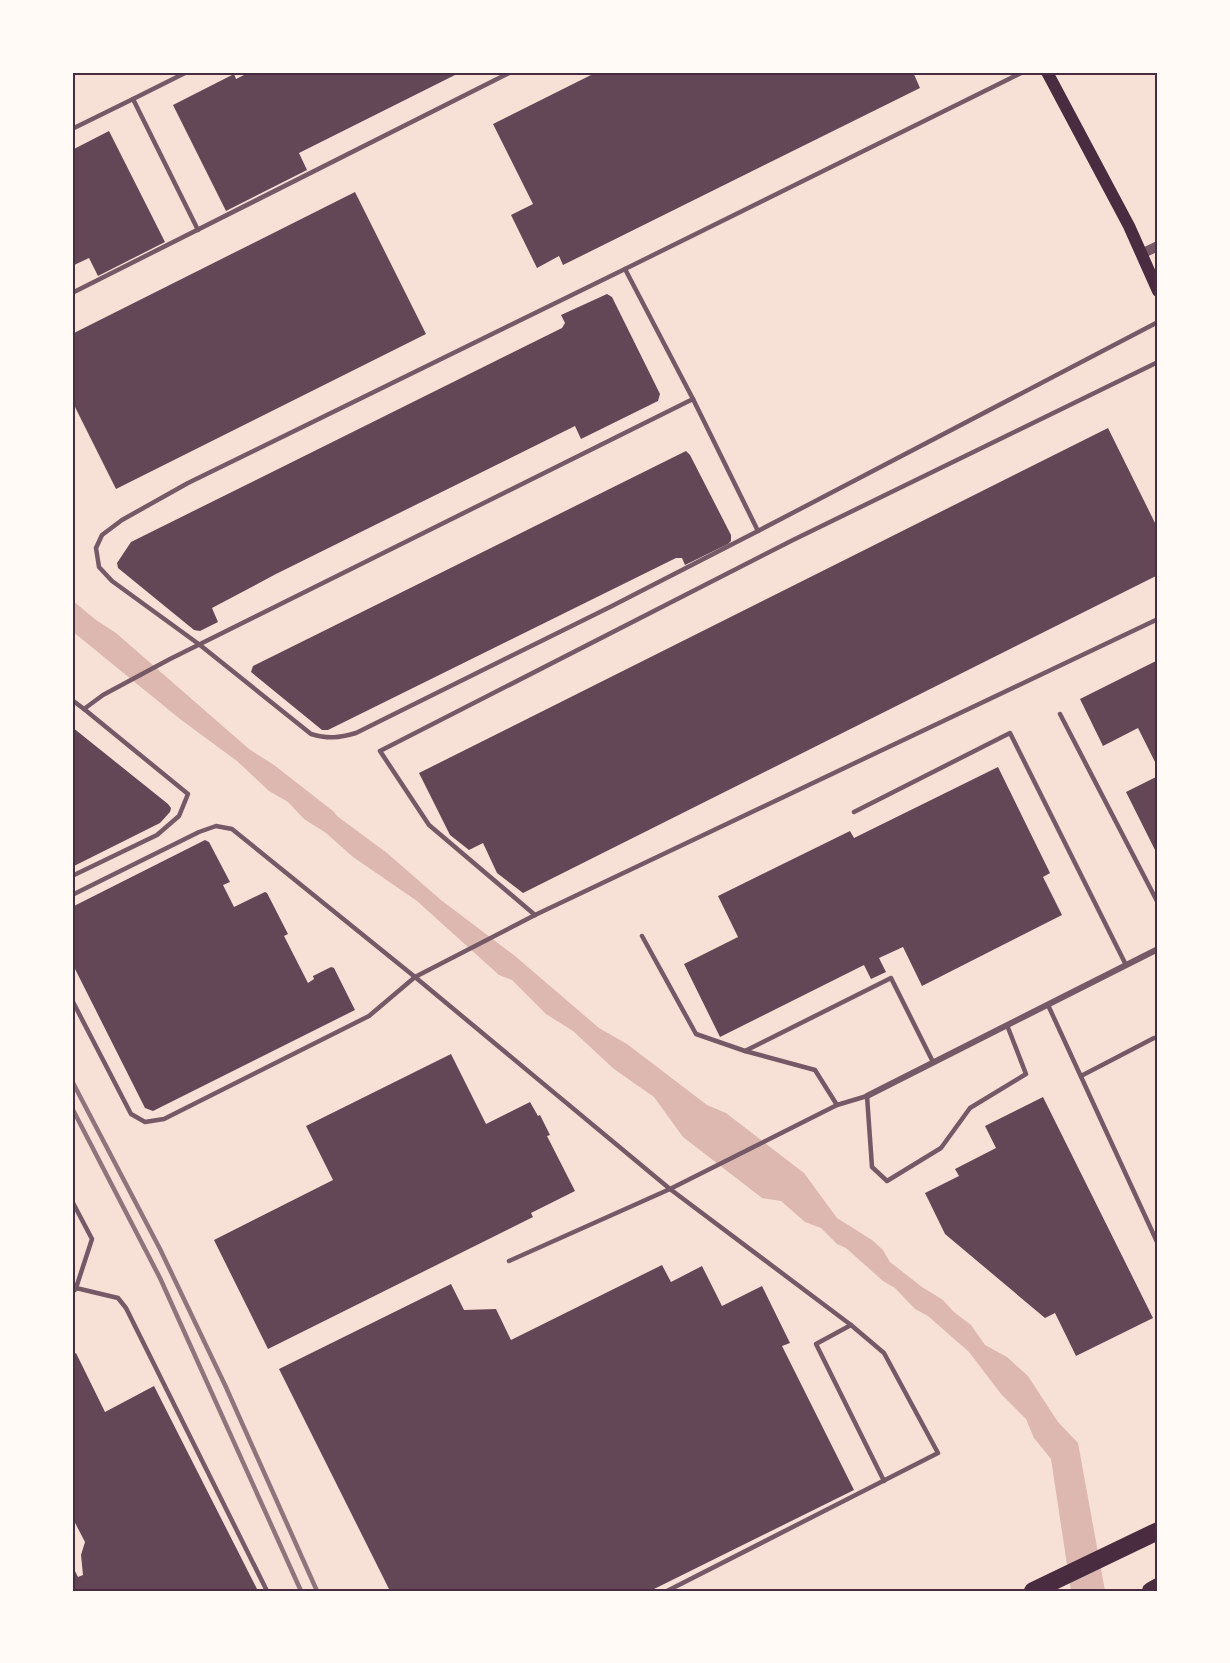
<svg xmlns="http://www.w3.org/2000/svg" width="1230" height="1663" font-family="Signika,sans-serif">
  <rect width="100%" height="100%" fill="#f7e1d7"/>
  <path fill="#dcb8b0" d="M 72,600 L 96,620 L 116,633 L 249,749 L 274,765 L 333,811 L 337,816 L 387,853 L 441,900 L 515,956 L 599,1028 L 627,1044 L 707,1105 L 726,1113 L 804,1173 L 837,1218 L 872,1240 L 883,1250 L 890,1262 L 922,1287 L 943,1300 L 954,1312 L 971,1325 L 985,1345 L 1007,1357 L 1028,1376 L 1058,1422 L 1078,1443 L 1105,1591 L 1071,1591 L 1051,1459 L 1034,1438 L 1026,1419 L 1001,1394 L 969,1352 L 928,1316 L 915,1309 L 895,1288 L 883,1281 L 846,1248 L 837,1244 L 821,1228 L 805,1222 L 781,1201 L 762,1198 L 683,1137 L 654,1097 L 614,1069 L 573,1031 L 546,1014 L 512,980 L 499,975 L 417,901 L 353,857 L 326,833 L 304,819 L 288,802 L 269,791 L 237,761 L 180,719 L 72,631 Z"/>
  <g fill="#644757">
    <path d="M 250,72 L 461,72 L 299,153 L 307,170 L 226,211 L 173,105 L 234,74 L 236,79 Z"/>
    <path d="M 597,72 L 913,72 L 920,88 L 563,265 L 559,256 L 537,268 L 511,215 L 533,204 L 493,124 Z"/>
    <path d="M 109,131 L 165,242 L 98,276 L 89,258 L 72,266 L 72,150 Z"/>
    <path d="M 355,192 L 426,334 L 116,489 L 72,401 L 72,334 Z"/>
    <path d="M 607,294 L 612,297 L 660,394 L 658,401 L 581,439 L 575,426 L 276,574 L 212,608 L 218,622 L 200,631 L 194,630 L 118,568 L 117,563 L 131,542 L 562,328 L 565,323 L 561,315 Z"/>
    <path d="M 1108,428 L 1158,529 L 1158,575 L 523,893 L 497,873 L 483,843 L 469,850 L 450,835 L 419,773 Z"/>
    <path d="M 686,451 L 690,455 L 731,535 L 731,541 L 728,544 L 685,565 L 682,558 L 676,558 L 328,730 L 322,730 L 251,672 L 253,666 Z"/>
    <path d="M 1158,660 L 1158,768 L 1138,728 L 1103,746 L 1080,699 Z"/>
    <path d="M 72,727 L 168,804 L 171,808 L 170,812 L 160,823 L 72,867 Z"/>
    <path d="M 998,767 L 1050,873 L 1043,877 L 1062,915 L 922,986 L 903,947 L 879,958 L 886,972 L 871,979 L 864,965 L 720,1037 L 684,964 L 738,937 L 718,896 L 850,831 L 854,838 Z"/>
    <path d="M 1158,776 L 1158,856 L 1126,792 Z"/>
    <path d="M 205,840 L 209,842 L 230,882 L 223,885 L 234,907 L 265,892 L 267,893 L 288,934 L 284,936 L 308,983 L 314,979 L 313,976 L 331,967 L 334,968 L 355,1010 L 153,1111 L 145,1108 L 72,963 L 72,907 Z"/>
    <path d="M 451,1054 L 486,1124 L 530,1102 L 538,1116 L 540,1115 L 550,1135 L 547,1136 L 575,1191 L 531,1213 L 533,1217 L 268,1349 L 214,1240 L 333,1180 L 306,1126 Z"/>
    <path d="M 1043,1097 L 1153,1318 L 1076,1356 L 1055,1313 L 1045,1318 L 945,1234 L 925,1193 L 959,1176 L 955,1169 L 996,1148 L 985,1126 Z"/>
    <path d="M 662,1265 L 671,1282 L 702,1266 L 722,1306 L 762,1286 L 790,1343 L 782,1346 L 854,1490 L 650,1591 L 390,1591 L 279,1369 L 451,1284 L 464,1310 L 496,1309 L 511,1340 Z"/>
    <path d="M 76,1353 L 105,1412 L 154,1386 L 258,1591 L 72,1591 L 72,1565 L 78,1577 L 83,1575 L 81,1555 L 85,1542 L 72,1517 L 72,1355 Z"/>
  </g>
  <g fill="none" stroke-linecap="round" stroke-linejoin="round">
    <g stroke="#755966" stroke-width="4.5">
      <path d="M 133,99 L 187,72"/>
      <path d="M 72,129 L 133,99 L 198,230"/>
      <path d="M 625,269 L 188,483 L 122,520 L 102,535 L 96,548 L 99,567 L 112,581 L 200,645 L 311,734 C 328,739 339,738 356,733 L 610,607 L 758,531"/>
      <path d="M 72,293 L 511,72"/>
      <path d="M 693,399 L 758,531 L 1158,322"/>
      <path d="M 72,700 L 84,709"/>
      <path d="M 1060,714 L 1158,903"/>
      <path d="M 854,812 L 1010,733 L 1126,965"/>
      <path d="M 72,876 L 157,835 L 179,816 L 188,794 L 84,709 L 103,695 L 170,659 L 693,399 L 625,269 L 1023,72"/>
      <path d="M 72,895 L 199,832 L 216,826 L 232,829 L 415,977 L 535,915 L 1158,619"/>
      <path d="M 535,915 L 429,825 L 380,751 L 793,540 L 1158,362"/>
      <path d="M 642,936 L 696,1034 L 745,1051 L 891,978 L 933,1062"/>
      <path d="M 72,1000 L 131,1114 L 145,1122 L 164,1119 L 369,1016 L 415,977 L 670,1189 L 851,1325 L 884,1353 L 938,1453 L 667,1591"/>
      <path d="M 1048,1005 L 1158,1244"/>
      <path d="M 745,1051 L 815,1070 L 837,1105"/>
      <path d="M 1081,1076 L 1154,1038"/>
      <path d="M 72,1201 L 92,1239 L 76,1288 L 118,1298 L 126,1308 L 267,1591"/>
      <path d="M 509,1261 L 670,1189 L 837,1105 L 867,1096 L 872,1167 L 887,1181 L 941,1148 L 970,1108 L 1026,1074 L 1007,1025"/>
      <path d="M 851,1325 L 816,1344 L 884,1481"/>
    </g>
    <g stroke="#755966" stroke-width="6">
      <path d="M 867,1096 L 1158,949"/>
      <path d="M 72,1291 L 76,1288"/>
    </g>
    <path stroke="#755966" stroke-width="10" d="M 1141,254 L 1158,246"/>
    <path stroke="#4a2c40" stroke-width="12" d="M 1047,72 L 1129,226 L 1158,291"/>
    <g stroke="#4a2c40" stroke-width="18">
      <path d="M 1033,1591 L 1158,1531"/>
      <path d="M 1151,1591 L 1158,1587"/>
    </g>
    <g stroke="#8f747c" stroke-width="4.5">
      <path d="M 72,1081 L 160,1249 L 225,1385 L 317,1591"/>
      <path d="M 72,1108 L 160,1278 L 301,1591"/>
    </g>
  </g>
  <rect width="1230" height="1663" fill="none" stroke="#fffaf5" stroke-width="147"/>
  <rect x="74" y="74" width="1082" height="1516" fill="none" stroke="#4a2c40" stroke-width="2"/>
</svg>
